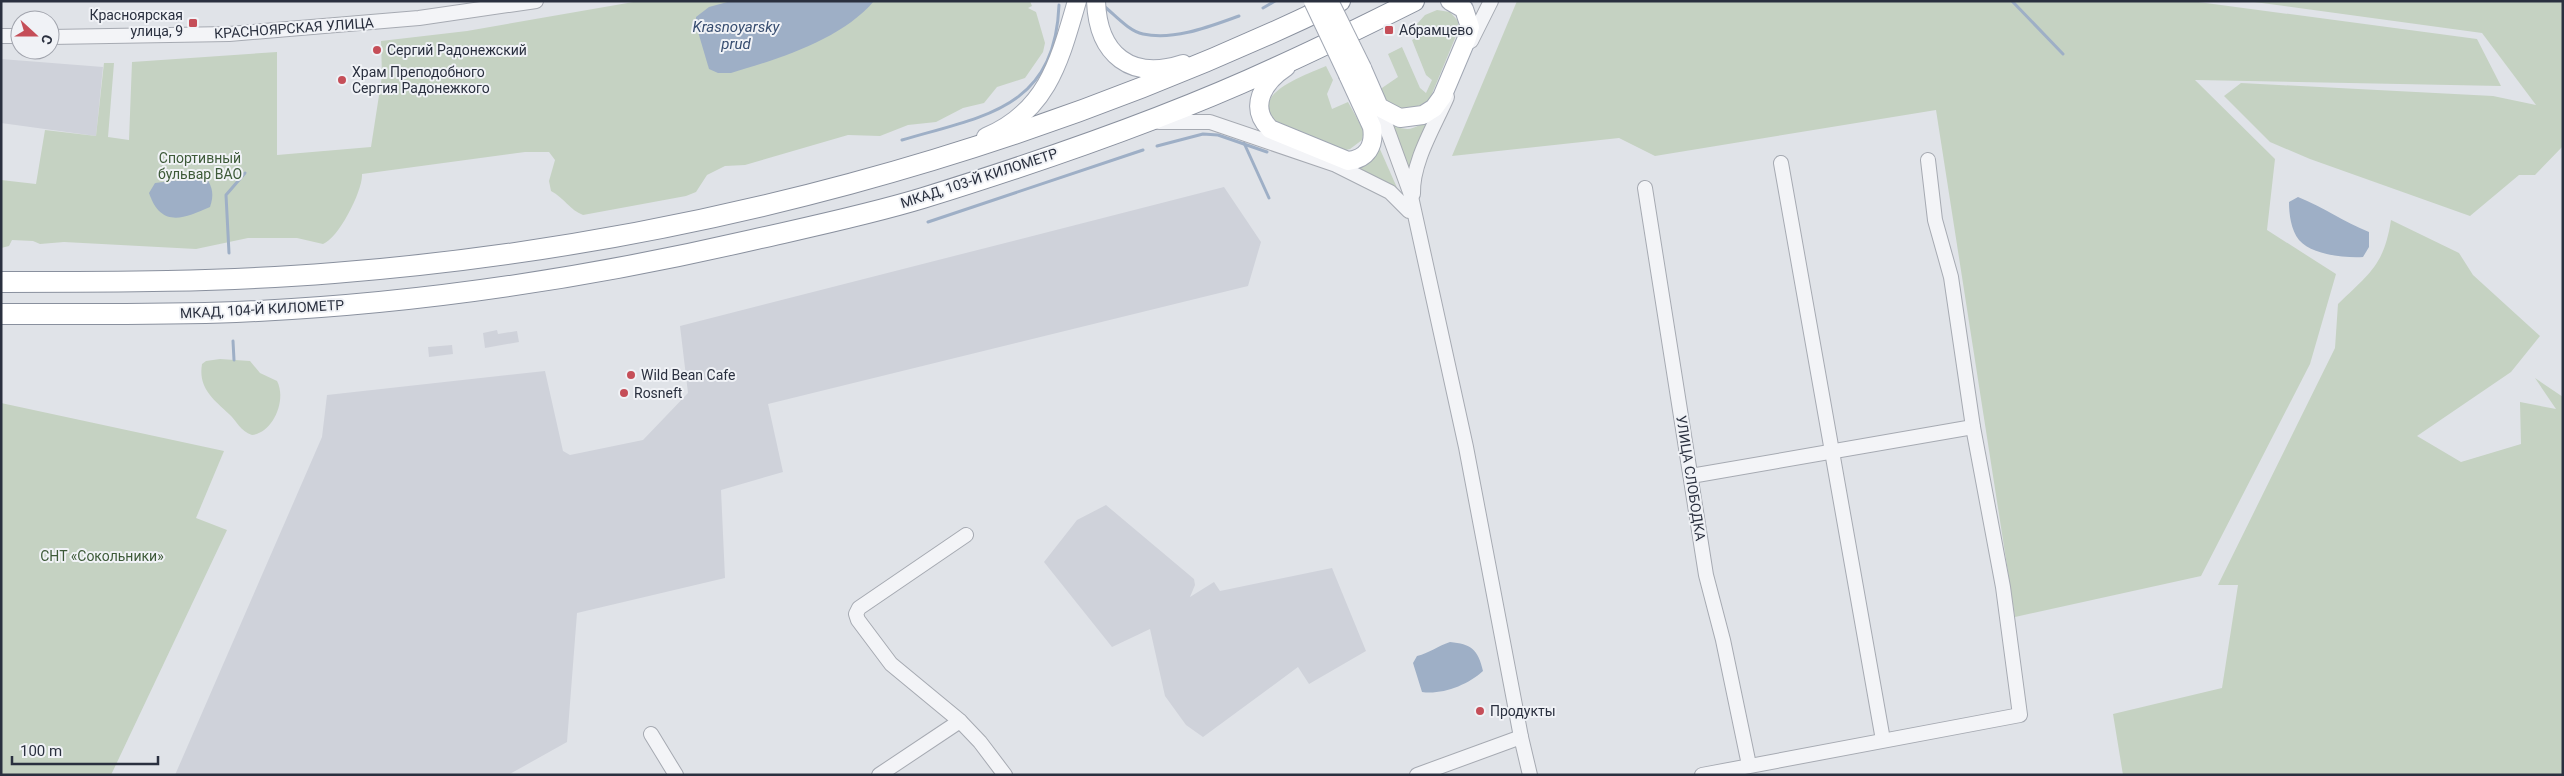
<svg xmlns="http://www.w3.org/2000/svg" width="2564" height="776" font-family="Roboto,sans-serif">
  <rect width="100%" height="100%" fill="#e0e3e8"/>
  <g fill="#cfd2da">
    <path d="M 1,59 L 103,67 L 96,136 L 1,123 Z"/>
    <path d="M 1224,187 L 1261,242 L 1248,286 L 768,404 L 783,472 L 721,490 L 725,578 L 577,613 L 567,742 L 508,775 L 175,775 L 322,437 L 327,395 L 545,371 L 563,451 L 570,455 L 643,440 L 688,393 L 680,326 Z"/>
    <path d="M 497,330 L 498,334 L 517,331 L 519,342 L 485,348 L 483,333 Z"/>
    <path d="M 452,345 L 453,354 L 429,357 L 428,347 Z"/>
    <path d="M 1106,505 L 1194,579 L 1195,585 L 1190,597 L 1214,582 L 1220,591 L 1332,568 L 1366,651 L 1309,684 L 1298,667 L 1203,737 L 1186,725 L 1165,696 L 1150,629 L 1112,647 L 1044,562 L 1077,520 Z"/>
  </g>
  <g fill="#c5d2c2">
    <path d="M 639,1 L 1030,1 L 1032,6 L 1028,8 L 1036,12 L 1045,43 L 1043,52 L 1025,78 L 997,87 L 984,103 L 963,108 L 936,122 L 908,125 L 880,136 L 848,135 L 745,165 L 725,166 L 707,175 L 696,192 L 686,196 L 583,215 C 570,210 564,198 551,191 L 549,181 L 555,160 L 549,152 L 525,152 L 362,174 C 363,191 338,239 323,244 L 297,238 L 248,238 L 196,249 L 64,242 L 40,244 L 33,241 L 12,240 L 9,246 L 1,248 L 1,180 L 36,184 L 45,130 L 96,136 L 104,63 L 114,63 L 108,137 L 129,140 L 132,62 L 277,52 L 277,155 L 371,147 L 382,76 L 381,41 L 467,31 Z"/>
    <path d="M 1517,1 L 2191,1 L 2477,39 L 2501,86 L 2195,80 L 2275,159 L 2267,230 L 2336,274 L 2310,364 L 2201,576 L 2015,617 L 1936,110 L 1655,156 L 1619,138 L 1452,156 Z"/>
    <path d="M 2247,1 L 2563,1 L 2563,146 L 2535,175 L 2519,175 L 2470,216 L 2310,159 L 2270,142 L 2224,96 L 2241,83 L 2493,96 L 2536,105 L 2482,33 Z"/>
    <path d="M 1437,10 L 1450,12 L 1458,21 L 1458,31 L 1429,101 L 1419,111 L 1392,109 L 1379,90 L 1398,77 L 1388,54 L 1402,47 L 1420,88 L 1426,93 L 1432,80 L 1426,75 L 1412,40 L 1421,35 L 1417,24 L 1425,15 Z"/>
    <path d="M 1326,66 L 1333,80 L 1327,94 L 1332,109 L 1348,102 L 1364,131 L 1362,140 L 1350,149 L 1338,152 L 1277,125 L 1269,117 C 1268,113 1267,108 1268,105 C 1271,86 1311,73 1326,66 Z"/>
    <path d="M 1434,115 L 1409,179 L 1390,123 C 1410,135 1417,127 1434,115 Z"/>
    <path d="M 1379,147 L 1398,190 L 1353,169 Z"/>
    <path d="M 2391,220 L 2459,253 L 2473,275 L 2540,336 L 2511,372 L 2417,436 L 2461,462 L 2521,444 L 2520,402 L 2556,409 L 2535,378 L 2563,397 L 2563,775 L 2123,775 L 2113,714 L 2222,688 L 2238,585 L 2218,585 L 2335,348 L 2338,304 C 2370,273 2384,265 2391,220 Z"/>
    <path d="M 220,359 L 250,361 L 260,373 L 277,381 C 287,400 273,433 252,435 C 240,431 237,421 229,414 C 213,399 198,388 202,364 L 206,361 Z"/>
    <path d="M 1,403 L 224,451 L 196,518 L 227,530 L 111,775 L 1,775 Z"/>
  </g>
  <g fill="#9eafc6">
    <path d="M 731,1 L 874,1 C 841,40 778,59 731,73 L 718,73 L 709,69 L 696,25 L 696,17 L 709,7 Z"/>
    <path d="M 206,177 C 213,188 214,195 210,207 C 183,219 161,228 149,193 L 155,183 Z"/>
    <path d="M 2298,197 C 2323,207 2344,222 2369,232 L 2369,247 L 2363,257 C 2345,258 2312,255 2299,240 C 2291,230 2289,214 2289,202 Z"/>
    <path d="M 1450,642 C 1471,644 1478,649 1483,671 C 1468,685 1442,695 1422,692 L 1413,663 L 1417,656 C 1430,653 1437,646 1450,642 Z"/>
  </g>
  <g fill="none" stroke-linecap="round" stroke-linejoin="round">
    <g stroke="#9eafc6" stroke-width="3">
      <path d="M 2012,1 L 2063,54"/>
      <path d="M 1105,7 C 1116,16 1129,31 1143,34 C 1174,41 1211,26 1239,16"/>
      <path d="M 1263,8 L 1275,1"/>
      <path d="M 902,140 C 984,116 1055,109 1059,5"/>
      <path d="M 1244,143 L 1269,198"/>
      <path d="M 1157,146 L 1203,134 L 1218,135 L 1267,152"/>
      <path d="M 928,222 L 1143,150"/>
      <path d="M 229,253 L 226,195 L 245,173"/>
      <path d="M 233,341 L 234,360"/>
    </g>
    <defs>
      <g id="minor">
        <path d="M 1,36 L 20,36"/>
        <path d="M 50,37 L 229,34 L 419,18 L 536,1"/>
        <path d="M 1471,41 L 1491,1"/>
        <path d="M 1379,107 L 1410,192 L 1466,447 L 1521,737 L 1530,775"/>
        <path d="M 1159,122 L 1210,122 L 1336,165 L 1390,192 L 1409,211"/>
        <path d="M 1781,163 L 1883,740"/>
        <path d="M 1645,188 L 1706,575 L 1723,640 L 1749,765"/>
        <path d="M 1413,194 C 1412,162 1434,127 1447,97"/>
        <path d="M 1691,476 L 1973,427"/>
        <path d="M 966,535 L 859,608 L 856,614 L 858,620 L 891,664 L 960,721 L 980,742 L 1005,775"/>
        <path d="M 651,734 L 676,775"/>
        <path d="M 879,775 L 960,721"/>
        <path d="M 1417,775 L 1521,737"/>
        <path d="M 1702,775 L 2020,715 L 2003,587 L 1973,427 L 1951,277 L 1935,220 L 1928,160"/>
      </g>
      <g id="major">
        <path d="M 1096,1 C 1098,55 1131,81 1183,64"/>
        <path d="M 1286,67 C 1263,82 1248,107 1270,129 L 1348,161 C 1367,159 1375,146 1372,127 L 1348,75"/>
        <path d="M 1362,68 L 1379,107 L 1400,118 L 1423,115 L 1434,108 L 1442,97 L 1467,38 L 1470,27 L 1464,9 L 1450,1"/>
        <path d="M 986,137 C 1048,111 1060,59 1077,1"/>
      </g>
      <g id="highway">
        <path d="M 1,282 C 112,282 223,282 334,273 C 682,246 1026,153 1340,1"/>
        <path d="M 1,314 C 80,314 158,315 236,312 C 410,305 583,279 752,240 C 809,227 867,215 923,198 C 1039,162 1165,119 1275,68 C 1322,47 1368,24 1414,1"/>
      </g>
    </defs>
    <use href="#minor" stroke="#a6aab2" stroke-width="16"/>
    <use href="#major" stroke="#a1a7b3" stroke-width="20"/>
    <use href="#highway" stroke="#89909e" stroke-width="22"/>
    <use href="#minor" stroke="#f3f4f7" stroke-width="14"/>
    <use href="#major" stroke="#fff" stroke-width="18"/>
    <use href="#highway" stroke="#fff" stroke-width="20"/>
    <defs>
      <g id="major-bridge">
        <path d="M 1313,1 L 1348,75"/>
        <path d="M 1329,1 L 1362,68"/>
      </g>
    </defs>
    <use href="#major-bridge" stroke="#a1a7b3" stroke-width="20" stroke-linecap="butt"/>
    <use href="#major-bridge" stroke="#fff" stroke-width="18"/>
  </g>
  <g fill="#c54e58" stroke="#f0f2f6" stroke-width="2">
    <rect x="188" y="18" width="10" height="10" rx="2.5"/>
    <rect x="1384" y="25" width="10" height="10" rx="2.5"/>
    <circle cx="377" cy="50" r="5"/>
    <circle cx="342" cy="80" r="5"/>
    <circle cx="631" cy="375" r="5"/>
    <circle cx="624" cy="393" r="5"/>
    <circle cx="1480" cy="711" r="5"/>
  </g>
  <g text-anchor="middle" stroke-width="4" stroke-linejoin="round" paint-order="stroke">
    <g font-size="14" fill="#2a303f" stroke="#f0f2f6" text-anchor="start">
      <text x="183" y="20" text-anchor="end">Красноярская<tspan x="183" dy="16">улица, 9</tspan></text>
      <text x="1399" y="35">Абрамцево</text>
      <text x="387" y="55">Сергий Радонежский</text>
      <text x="352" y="77">Храм Преподобного<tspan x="352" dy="16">Сергия Радонежкого</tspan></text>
      <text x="641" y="380">Wild Bean Cafe</text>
      <text x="634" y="398">Rosneft</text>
      <text x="1490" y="716">Продукты</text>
    </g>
    <g font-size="14" fill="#2a303f" stroke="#f0f2f6">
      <text transform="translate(294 28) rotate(-4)" y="5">КРАСНОЯРСКАЯ УЛИЦА</text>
      <text transform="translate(979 178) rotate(-18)" y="5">МКАД, 103-Й КИЛОМЕТР</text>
      <text transform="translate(262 309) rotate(-3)" y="5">МКАД, 104-Й КИЛОМЕТР</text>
      <text transform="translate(1691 478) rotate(81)" y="5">УЛИЦА СЛОБОДКА</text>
    </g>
    <g font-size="14" fill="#3d5a38" stroke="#f0f2f6">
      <text x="200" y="163">Спортивный<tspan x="200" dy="16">бульвар ВАО</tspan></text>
      <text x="102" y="561">СНТ «Сокольники»</text>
    </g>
    <g font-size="15" font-style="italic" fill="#374d70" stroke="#f0f2f6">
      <text x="736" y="32">Krasnoyarsky<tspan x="736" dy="17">prud</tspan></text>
    </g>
  </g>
  <rect width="2564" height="776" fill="none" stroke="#2a303f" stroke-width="5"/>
  <g transform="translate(35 35) rotate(111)"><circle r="24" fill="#f0f2f6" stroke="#a1a4ad"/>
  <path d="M0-4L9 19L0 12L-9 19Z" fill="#c54e58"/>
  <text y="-8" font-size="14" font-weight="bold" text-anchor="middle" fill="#2a303f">С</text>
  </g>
  <path d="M12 756v8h146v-8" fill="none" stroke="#2a303f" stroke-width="2.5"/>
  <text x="20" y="756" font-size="15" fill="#2a303f" stroke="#f0f2f6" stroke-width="4" paint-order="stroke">100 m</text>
</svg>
